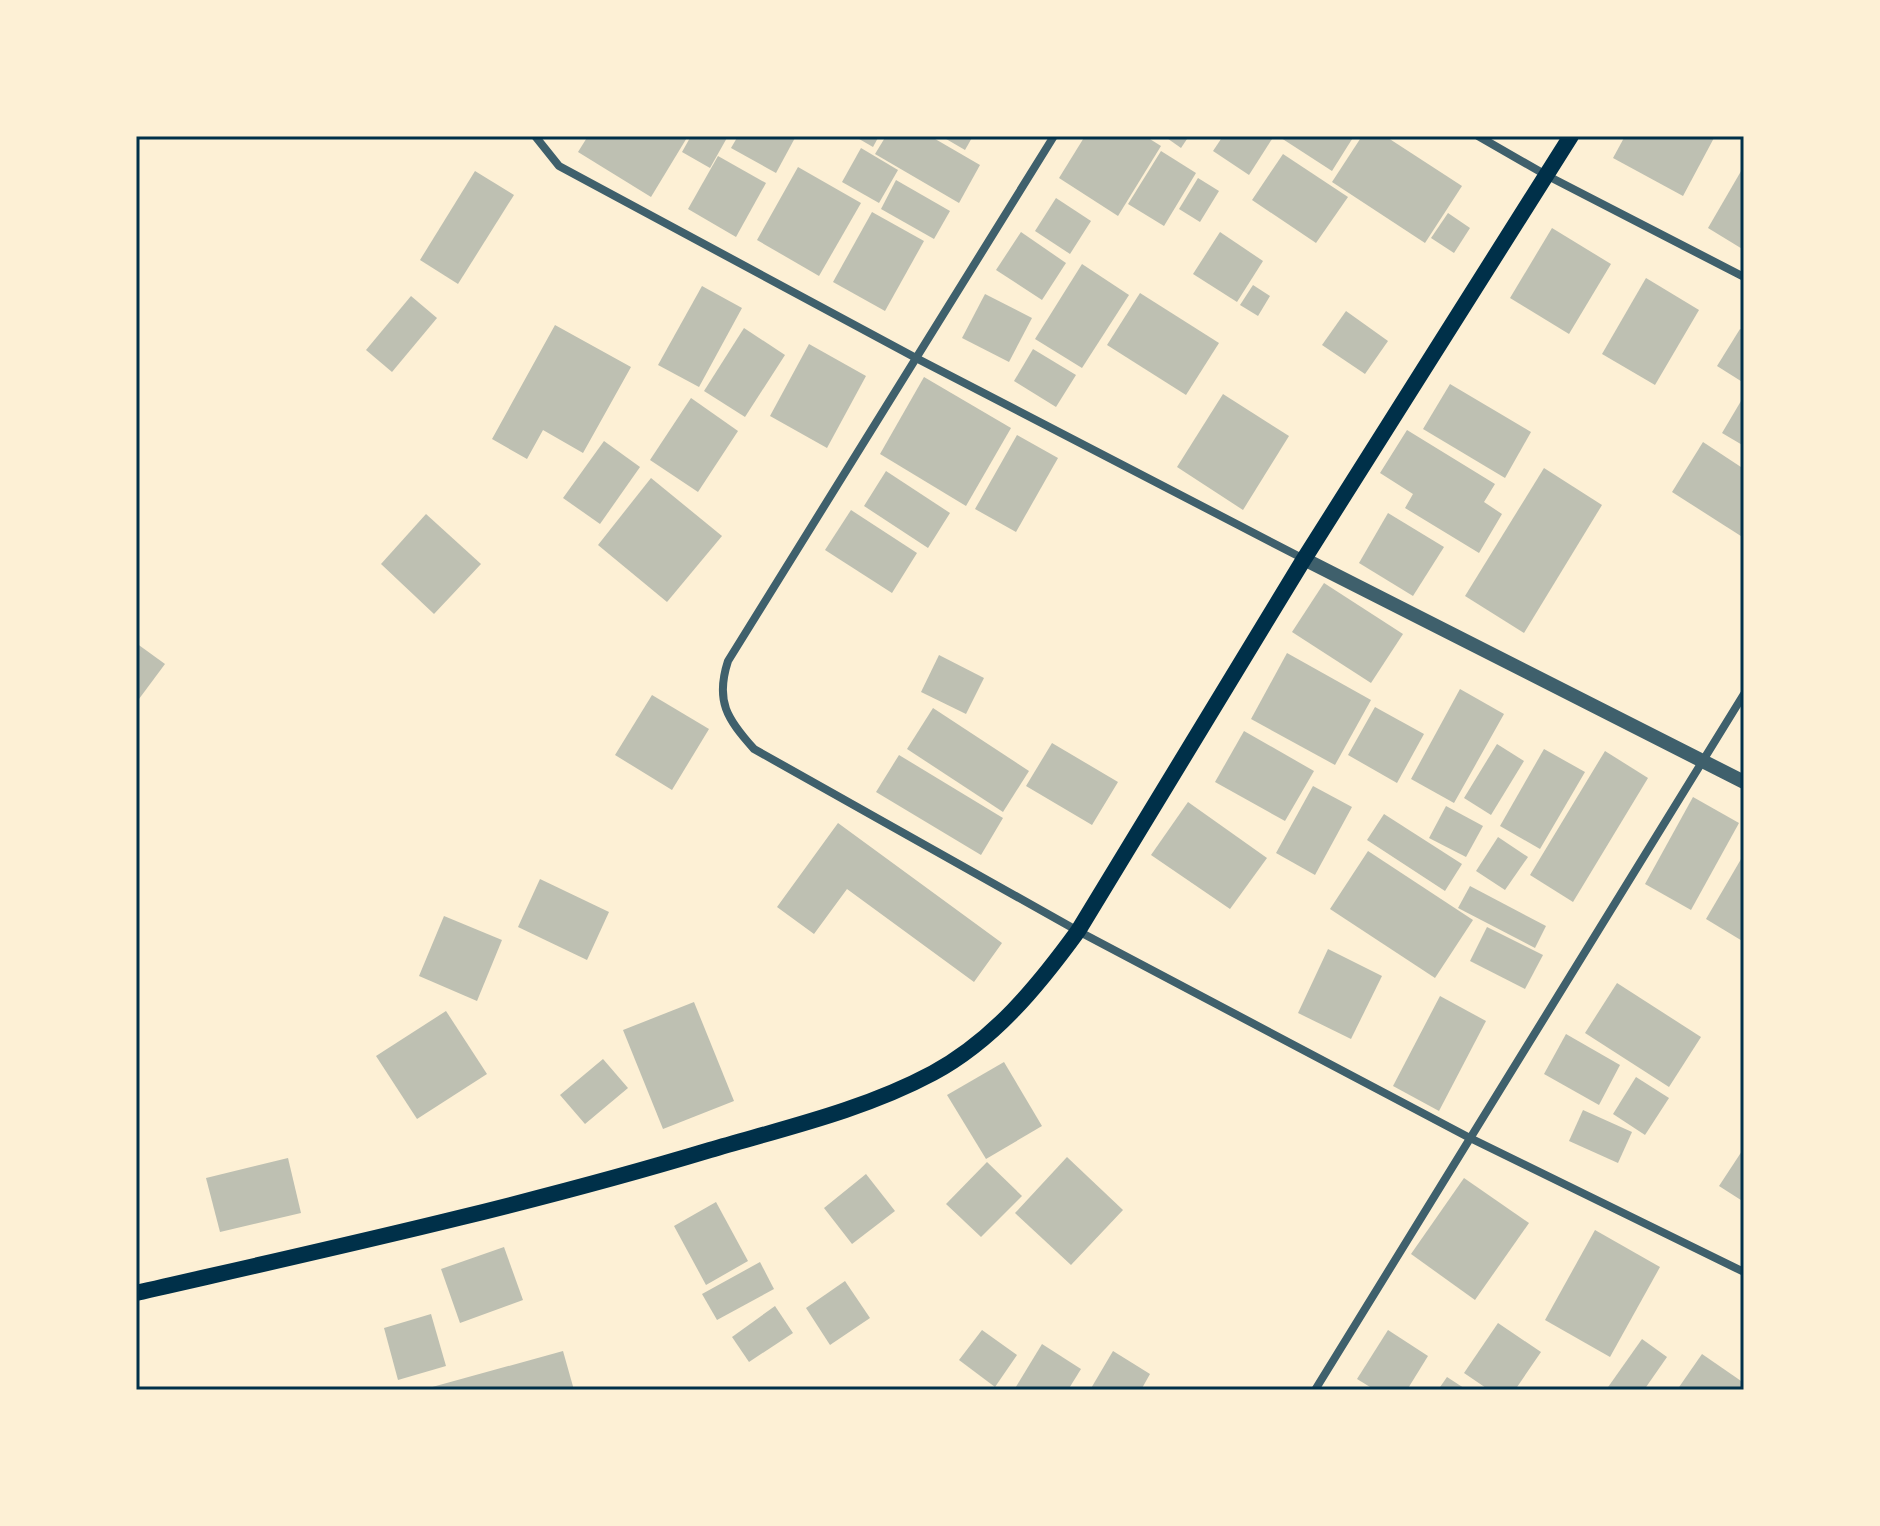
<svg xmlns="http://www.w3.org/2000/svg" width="1880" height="1526" font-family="'Sofia Sans Condensed',sans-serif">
  <rect width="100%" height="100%" fill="#fdf0d5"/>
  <g fill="#bec0b2">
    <path d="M 588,136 L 688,136 L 651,197 L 578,152 Z"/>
    <path d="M 691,136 L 728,136 L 710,168 L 682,152 Z"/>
    <path d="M 738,136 L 796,136 L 776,173 L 731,148 Z"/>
    <path d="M 854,136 L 879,136 L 873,147 Z"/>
    <path d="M 886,136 L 930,136 L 980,165 L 959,203 L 875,154 Z"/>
    <path d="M 941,136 L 973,136 L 965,150 Z"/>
    <path d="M 1085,136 L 1145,136 L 1161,146 L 1118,216 L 1059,178 Z"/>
    <path d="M 1164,136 L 1189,136 L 1181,148 Z"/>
    <path d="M 1223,136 L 1274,136 L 1249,175 L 1213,151 Z"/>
    <path d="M 1278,136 L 1354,136 L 1332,171 Z"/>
    <path d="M 1362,136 L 1385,136 L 1462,186 L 1425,243 L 1332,182 Z"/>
    <path d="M 1625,136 L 1715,136 L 1683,196 L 1613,158 Z"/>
    <path d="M 861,148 L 898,170 L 879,203 L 842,182 Z"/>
    <path d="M 1161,151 L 1196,173 L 1164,226 L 1128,204 Z"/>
    <path d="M 1283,154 L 1348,197 L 1316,243 L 1252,200 Z"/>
    <path d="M 718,156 L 766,183 L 736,237 L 688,209 Z"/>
    <path d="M 1744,166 L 1744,250 L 1708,228 Z"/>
    <path d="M 798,167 L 861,203 L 819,276 L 757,240 Z"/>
    <path d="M 475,171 L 514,195 L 458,284 L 420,260 Z"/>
    <path d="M 1198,178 L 1219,191 L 1200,222 L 1179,209 Z"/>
    <path d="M 896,180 L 950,211 L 934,239 L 881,209 Z"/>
    <path d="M 1056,198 L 1091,221 L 1070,254 L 1035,231 Z"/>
    <path d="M 872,212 L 924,241 L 885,311 L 833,282 Z"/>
    <path d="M 1448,213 L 1470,228 L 1454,253 L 1431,238 Z"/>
    <path d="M 1552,228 L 1611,264 L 1569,334 L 1510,298 Z"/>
    <path d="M 1021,232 L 1066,263 L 1042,300 L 996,270 Z"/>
    <path d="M 1220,232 L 1263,261 L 1237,302 L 1193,274 Z"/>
    <path d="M 1082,264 L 1129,295 L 1082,368 L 1035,339 Z"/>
    <path d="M 1646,278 L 1699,310 L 1655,385 L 1602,354 Z"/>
    <path d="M 1253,285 L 1270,296 L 1258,316 L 1240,305 Z"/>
    <path d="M 702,286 L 742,308 L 699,387 L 658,365 Z"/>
    <path d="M 1140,293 L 1219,343 L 1186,395 L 1107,345 Z"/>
    <path d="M 985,294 L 1032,318 L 1009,362 L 962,338 Z"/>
    <path d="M 411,296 L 437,318 L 392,372 L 366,350 Z"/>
    <path d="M 1346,311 L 1388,341 L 1365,374 L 1322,345 Z"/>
    <path d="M 555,325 L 631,367 L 583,453 L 543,430 L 527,459 L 492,439 Z"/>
    <path d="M 744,328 L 785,355 L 745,417 L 704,391 Z"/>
    <path d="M 1740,329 L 1744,331 L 1744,383 L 1717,366 Z"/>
    <path d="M 809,344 L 866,376 L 827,448 L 770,416 Z"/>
    <path d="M 1033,349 L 1076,375 L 1056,407 L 1014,381 Z"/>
    <path d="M 924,377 L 1011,428 L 966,506 L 880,454 Z"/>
    <path d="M 1450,384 L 1531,432 L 1505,478 L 1423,429 Z"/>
    <path d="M 1223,394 L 1289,436 L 1243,510 L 1177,467 Z"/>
    <path d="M 1744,396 L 1744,446 L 1722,433 Z"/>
    <path d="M 691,398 L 738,431 L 698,492 L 650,460 Z"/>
    <path d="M 1407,430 L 1495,484 L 1484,502 L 1502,514 L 1479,553 L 1405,508 L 1413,494 L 1380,473 Z"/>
    <path d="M 1017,435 L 1058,458 L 1016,532 L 975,509 Z"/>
    <path d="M 604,441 L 640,467 L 600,524 L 563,498 Z"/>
    <path d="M 1703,442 L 1744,469 L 1744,538 L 1672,492 Z"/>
    <path d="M 1544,468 L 1602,505 L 1524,633 L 1465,596 Z"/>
    <path d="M 886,471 L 950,513 L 928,548 L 864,506 Z"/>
    <path d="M 651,478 L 722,536 L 667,602 L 598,545 Z"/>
    <path d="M 851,510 L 917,553 L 892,593 L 825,550 Z"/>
    <path d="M 1388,513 L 1444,547 L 1413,596 L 1359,563 Z"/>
    <path d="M 426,514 L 481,564 L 434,614 L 381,564 Z"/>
    <path d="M 1324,583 L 1403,634 L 1371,683 L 1292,632 Z"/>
    <path d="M 136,643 L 165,664 L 136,703 Z"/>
    <path d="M 1287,653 L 1371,700 L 1335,765 L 1251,719 Z"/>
    <path d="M 939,655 L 984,678 L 966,714 L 921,692 Z"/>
    <path d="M 1460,689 L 1504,714 L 1454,803 L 1411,779 Z"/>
    <path d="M 652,695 L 709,729 L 672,790 L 615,755 Z"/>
    <path d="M 1375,707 L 1424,734 L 1397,783 L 1348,755 Z"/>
    <path d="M 933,708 L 1029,771 L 1003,812 L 907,749 Z"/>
    <path d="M 1244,731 L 1314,771 L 1285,821 L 1215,782 Z"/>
    <path d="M 1052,743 L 1118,782 L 1092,825 L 1026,786 Z"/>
    <path d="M 1497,744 L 1524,761 L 1491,815 L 1464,798 Z"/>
    <path d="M 1544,749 L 1585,772 L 1540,849 L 1500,826 Z"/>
    <path d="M 1605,751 L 1648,778 L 1573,902 L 1530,875 Z"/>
    <path d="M 899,755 L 1003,818 L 981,855 L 876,792 Z"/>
    <path d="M 1313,786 L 1352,807 L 1315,875 L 1276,853 Z"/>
    <path d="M 1693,797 L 1739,823 L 1691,910 L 1645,884 Z"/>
    <path d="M 1188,802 L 1267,858 L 1230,909 L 1151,855 Z"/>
    <path d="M 1446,806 L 1483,826 L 1466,857 L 1429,838 Z"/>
    <path d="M 1384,814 L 1462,864 L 1445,891 L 1367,840 Z"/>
    <path d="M 838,823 L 1002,943 L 974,982 L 847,889 L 814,934 L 777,907 Z"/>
    <path d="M 1498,837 L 1528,857 L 1505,890 L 1476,871 Z"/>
    <path d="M 1368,851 L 1473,920 L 1435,978 L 1330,909 Z"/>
    <path d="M 1744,854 L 1744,942 L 1706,919 Z"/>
    <path d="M 540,879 L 609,912 L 587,960 L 518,927 Z"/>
    <path d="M 1470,886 L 1546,926 L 1535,948 L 1458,908 Z"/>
    <path d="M 444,916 L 502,940 L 477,1001 L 419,976 Z"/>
    <path d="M 1487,927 L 1543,955 L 1525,989 L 1470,961 Z"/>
    <path d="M 1328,949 L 1382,976 L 1351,1039 L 1298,1013 Z"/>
    <path d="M 1617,983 L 1701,1037 L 1669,1087 L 1585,1033 Z"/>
    <path d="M 1440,996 L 1486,1021 L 1439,1111 L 1393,1086 Z"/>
    <path d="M 694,1002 L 734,1101 L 663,1129 L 623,1030 Z"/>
    <path d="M 446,1011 L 487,1074 L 417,1119 L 376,1056 Z"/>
    <path d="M 1566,1034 L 1620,1065 L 1599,1105 L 1544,1074 Z"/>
    <path d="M 603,1059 L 628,1088 L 585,1124 L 560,1095 Z"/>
    <path d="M 1004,1062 L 1042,1126 L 986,1159 L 947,1095 Z"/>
    <path d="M 1636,1077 L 1669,1098 L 1645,1135 L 1613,1114 Z"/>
    <path d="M 1583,1110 L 1632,1132 L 1618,1163 L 1569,1141 Z"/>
    <path d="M 1744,1148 L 1744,1202 L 1719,1186 Z"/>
    <path d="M 1067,1157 L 1123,1210 L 1071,1265 L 1015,1213 Z"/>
    <path d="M 288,1158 L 301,1213 L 220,1232 L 206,1178 Z"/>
    <path d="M 987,1162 L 1022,1196 L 981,1237 L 946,1204 Z"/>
    <path d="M 866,1174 L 895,1211 L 852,1244 L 824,1208 Z"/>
    <path d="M 1464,1178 L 1529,1223 L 1475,1300 L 1411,1254 Z"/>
    <path d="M 716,1202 L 748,1261 L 706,1285 L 674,1226 Z"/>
    <path d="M 1595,1230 L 1660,1267 L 1610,1357 L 1545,1320 Z"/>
    <path d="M 504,1247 L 523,1300 L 460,1323 L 441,1269 Z"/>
    <path d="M 760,1262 L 774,1289 L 717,1320 L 702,1294 Z"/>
    <path d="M 845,1281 L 870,1318 L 830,1345 L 806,1308 Z"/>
    <path d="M 775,1306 L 793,1333 L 749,1362 L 732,1337 Z"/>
    <path d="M 431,1314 L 446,1366 L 398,1380 L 384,1328 Z"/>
    <path d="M 1498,1323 L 1541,1352 L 1515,1390 L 1489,1390 L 1464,1373 Z"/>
    <path d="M 982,1330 L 1017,1355 L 995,1387 L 959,1360 Z"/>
    <path d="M 1388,1330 L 1428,1356 L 1407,1390 L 1375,1390 L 1357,1379 Z"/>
    <path d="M 1642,1339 L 1667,1357 L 1644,1390 L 1606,1390 Z"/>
    <path d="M 1042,1344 L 1081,1369 L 1068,1390 L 1014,1390 Z"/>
    <path d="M 563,1351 L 574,1390 L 426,1390 L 425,1389 Z"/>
    <path d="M 1113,1351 L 1150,1374 L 1141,1390 L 1090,1390 Z"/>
    <path d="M 1702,1354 L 1744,1383 L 1744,1390 L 1677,1390 Z"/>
    <path d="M 1447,1377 L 1467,1390 L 1438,1390 Z"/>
  </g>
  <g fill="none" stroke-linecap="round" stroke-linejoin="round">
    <g stroke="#3f606c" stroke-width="8">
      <path d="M 535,136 L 559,166 L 916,358 L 1304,559"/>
      <path d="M 1054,136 L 728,661 C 715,701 727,719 754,749 L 1078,931 L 1468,1137 L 1744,1272"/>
      <path d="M 1478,136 L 1546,175 L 1744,277"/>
      <path d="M 1315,1390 L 1744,694"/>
    </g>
    <path stroke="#3f606c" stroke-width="14" d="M 1304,559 L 1744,782"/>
    <path stroke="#003049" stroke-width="16" d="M 136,1293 C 328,1249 521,1207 710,1150 C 785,1128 864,1110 933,1073 C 994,1040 1038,986 1078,931 L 1304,559 L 1571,136"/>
  </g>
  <rect width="1880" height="1526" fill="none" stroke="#fdf0d5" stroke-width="276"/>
  <rect x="138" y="138" width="1604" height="1250" fill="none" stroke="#003049" stroke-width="3"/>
</svg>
